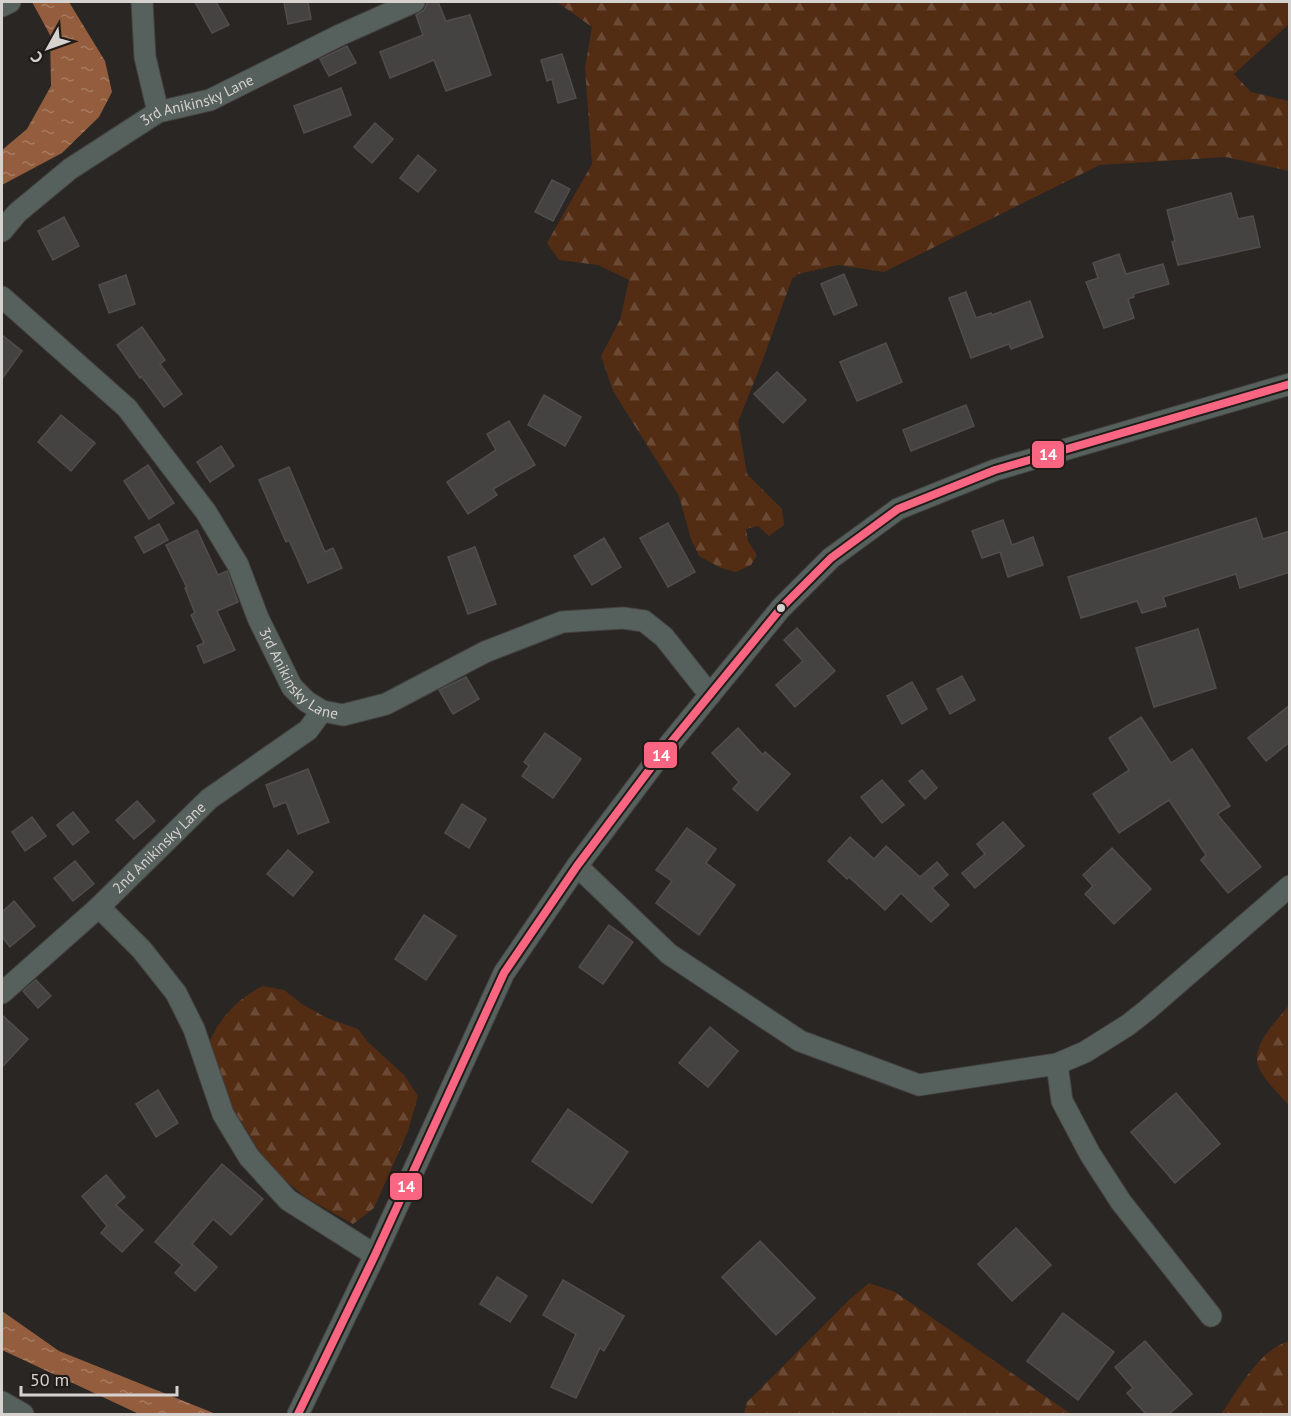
<svg xmlns="http://www.w3.org/2000/svg" width="1291" height="1416" font-family="'PT Sans',sans-serif">
  <defs>
    <pattern id="forest-firs" width="22" height="20" patternUnits="userSpaceOnUse" patternTransform="scale(1.5)"><rect width="22" height="20" fill="#532c14"/><path d="M5 1l3.5 6h-7zM16 11l3.5 6h-7z" fill="#6b4a35"/></pattern>
    <pattern id="water-ripples" width="26" height="14" patternUnits="userSpaceOnUse" patternTransform="scale(1.5)"><rect width="26" height="14" fill="#945d3e"/><path d="M2 4q2-2 4 0t4 0M15 11q2-2 4 0t4 0" fill="none" stroke="#a77b62"/></pattern>
  </defs>
  <rect width="100%" height="100%" fill="#292624"/>
  <g fill="url(#forest-firs)">
    <path d="M 557,2 L 1289,2 L 1289,24 L 1234,74 L 1251,92 L 1289,101 L 1289,171 L 1226,157 L 1100,165 L 884,272 L 838,265 L 798,274 L 792,279 L 762,362 L 738,422 L 747,474 L 782,509 L 784,525 L 769,536 L 758,526 L 746,529 L 748,541 L 757,555 L 751,565 L 736,572 L 721,568 L 699,556 L 691,539 L 679,496 L 613,391 L 601,356 L 620,320 L 629,280 L 598,265 L 559,260 L 547,243 L 592,164 L 585,68 L 592,27 Z"/>
    <path d="M 263,986 L 284,990 L 302,1004 L 327,1018 L 358,1029 L 368,1042 L 404,1075 L 418,1096 L 408,1131 L 374,1208 L 353,1224 L 305,1197 L 264,1162 L 251,1137 L 216,1082 L 205,1054 C 215,1023 234,1000 263,986 Z"/>
    <path d="M 1289,1005 L 1289,1106 C 1281,1096 1261,1077 1258,1065 C 1251,1044 1278,1020 1289,1005 Z"/>
    <path d="M 869,1283 L 895,1292 L 1071,1414 L 744,1414 L 747,1402 L 850,1299 Z"/>
    <path d="M 1289,1341 L 1289,1414 L 1218,1414 L 1222,1413 C 1239,1388 1259,1350 1289,1341 Z"/>
  </g>
  <g fill="url(#water-ripples)">
    <path d="M 32,2 L 69,2 L 105,61 L 112,92 L 99,117 L 62,153 L 2,185 L 2,150 L 27,129 L 51,86 L 50,35 Z"/>
    <path d="M 2,1311 L 59,1351 L 216,1414 L 139,1414 L 2,1350 Z"/>
  </g>
  <g fill="#454341" stroke="#504e4c" stroke-width="1.5">
    <path d="M 195,2 L 216,2 L 229,25 L 212,33 Z"/>
    <path d="M 284,2 L 308,2 L 311,19 L 288,24 Z"/>
    <path d="M 429,2 L 438,2 L 446,21 L 470,15 L 491,75 L 446,91 L 434,60 L 390,78 L 380,52 L 423,35 L 416,15 L 424,10 L 427,3 Z"/>
    <path d="M 347,46 L 356,63 L 329,76 L 320,59 Z"/>
    <path d="M 562,54 L 576,98 L 558,103 L 552,79 L 547,81 L 541,60 Z"/>
    <path d="M 341,88 L 351,115 L 304,133 L 294,106 Z"/>
    <path d="M 375,123 L 393,139 L 372,163 L 354,147 Z"/>
    <path d="M 418,155 L 436,170 L 418,192 L 400,178 Z"/>
    <path d="M 552,180 L 570,189 L 553,221 L 535,212 Z"/>
    <path d="M 1231,193 L 1238,219 L 1253,216 L 1260,247 L 1178,265 L 1172,242 L 1175,241 L 1167,210 Z"/>
    <path d="M 64,217 L 79,246 L 53,260 L 38,231 Z"/>
    <path d="M 1119,254 L 1126,274 L 1163,264 L 1169,284 L 1133,294 L 1134,297 L 1128,299 L 1134,318 L 1104,328 L 1086,282 L 1098,278 L 1093,263 Z"/>
    <path d="M 844,274 L 857,305 L 834,315 L 821,284 Z"/>
    <path d="M 126,275 L 135,304 L 109,313 L 99,285 Z"/>
    <path d="M 966,292 L 976,318 L 991,313 L 992,315 L 1030,301 L 1043,337 L 1011,349 L 1009,344 L 971,358 L 949,298 Z"/>
    <path d="M 142,327 L 165,360 L 160,364 L 182,394 L 164,407 L 141,376 L 140,378 L 117,345 Z"/>
    <path d="M 2,335 L 22,351 L 2,379 Z"/>
    <path d="M 886,343 L 902,382 L 857,401 L 840,362 Z"/>
    <path d="M 777,372 L 806,400 L 783,423 L 754,394 Z"/>
    <path d="M 544,395 L 581,417 L 565,446 L 528,425 Z"/>
    <path d="M 966,405 L 974,426 L 911,451 L 903,430 Z"/>
    <path d="M 61,415 L 95,443 L 71,471 L 38,442 Z"/>
    <path d="M 509,421 L 535,465 L 493,489 L 497,495 L 468,514 L 447,482 L 496,450 L 487,434 Z"/>
    <path d="M 221,446 L 234,466 L 210,482 L 197,462 Z"/>
    <path d="M 148,465 L 174,503 L 149,519 L 124,481 Z"/>
    <path d="M 289,467 L 325,552 L 333,548 L 342,568 L 308,583 L 289,540 L 286,542 L 259,480 Z"/>
    <path d="M 1256,518 L 1263,539 L 1290,531 L 1290,572 L 1240,588 L 1236,574 L 1163,597 L 1166,606 L 1142,613 L 1137,601 L 1081,618 L 1068,577 Z"/>
    <path d="M 1003,520 L 1012,545 L 1033,537 L 1043,565 L 1008,577 L 1000,552 L 982,558 L 972,531 Z"/>
    <path d="M 668,523 L 695,572 L 668,587 L 640,538 Z"/>
    <path d="M 159,524 L 168,540 L 144,553 L 135,537 Z"/>
    <path d="M 197,530 L 218,575 L 227,571 L 238,602 L 217,611 L 235,650 L 204,663 L 197,646 L 204,643 L 191,615 L 195,613 L 185,588 L 187,588 L 166,545 Z"/>
    <path d="M 604,538 L 621,567 L 592,585 L 574,556 Z"/>
    <path d="M 475,547 L 496,604 L 468,614 L 448,557 Z"/>
    <path d="M 797,628 L 835,671 L 795,707 L 776,685 L 803,661 L 784,640 Z"/>
    <path d="M 1198,629 L 1216,688 L 1154,707 L 1136,648 Z"/>
    <path d="M 962,676 L 975,700 L 950,714 L 937,689 Z"/>
    <path d="M 466,677 L 479,699 L 453,714 L 439,690 Z"/>
    <path d="M 912,682 L 927,709 L 902,724 L 887,696 Z"/>
    <path d="M 1290,705 L 1290,742 L 1266,761 L 1248,738 Z"/>
    <path d="M 1141,717 L 1171,763 L 1192,749 L 1230,806 L 1217,814 L 1261,867 L 1228,893 L 1201,860 L 1206,855 L 1169,800 L 1119,833 L 1093,794 L 1129,770 L 1109,738 Z"/>
    <path d="M 738,728 L 763,755 L 765,752 L 790,774 L 757,811 L 733,789 L 739,782 L 712,753 Z"/>
    <path d="M 545,733 L 581,759 L 553,798 L 522,776 L 529,766 L 524,762 Z"/>
    <path d="M 308,769 L 329,822 L 298,834 L 286,802 L 274,807 L 266,785 Z"/>
    <path d="M 922,770 L 937,788 L 925,799 L 909,781 Z"/>
    <path d="M 882,780 L 904,805 L 882,823 L 861,797 Z"/>
    <path d="M 137,801 L 155,821 L 134,839 L 116,820 Z"/>
    <path d="M 462,804 L 486,819 L 469,848 L 445,833 Z"/>
    <path d="M 73,812 L 89,832 L 73,845 L 57,825 Z"/>
    <path d="M 32,817 L 46,836 L 25,851 L 12,832 Z"/>
    <path d="M 1003,822 L 1024,846 L 975,888 L 962,873 L 985,854 L 977,844 Z"/>
    <path d="M 687,828 L 716,849 L 706,863 L 735,885 L 699,935 L 656,903 L 672,881 L 656,870 Z"/>
    <path d="M 850,837 L 874,859 L 886,846 L 920,877 L 937,862 L 948,875 L 932,888 L 949,905 L 931,922 L 901,893 L 885,910 L 849,877 L 847,879 L 828,861 Z"/>
    <path d="M 1112,848 L 1151,889 L 1114,924 L 1085,894 L 1093,886 L 1083,875 Z"/>
    <path d="M 288,850 L 313,872 L 293,896 L 267,874 Z"/>
    <path d="M 75,861 L 94,884 L 73,901 L 54,878 Z"/>
    <path d="M 14,901 L 35,926 L 10,947 L 2,937 L 2,912 Z"/>
    <path d="M 424,915 L 456,936 L 426,980 L 395,959 Z"/>
    <path d="M 609,925 L 633,942 L 603,984 L 579,967 Z"/>
    <path d="M 36,980 L 51,996 L 38,1008 L 23,991 Z"/>
    <path d="M 2,1015 L 28,1039 L 2,1067 Z"/>
    <path d="M 710,1027 L 738,1051 L 708,1087 L 679,1063 Z"/>
    <path d="M 158,1090 L 178,1123 L 156,1137 L 136,1104 Z"/>
    <path d="M 1176,1093 L 1220,1144 L 1175,1183 L 1131,1132 Z"/>
    <path d="M 568,1109 L 628,1152 L 592,1203 L 532,1161 Z"/>
    <path d="M 222,1164 L 263,1199 L 231,1235 L 213,1219 L 192,1244 L 217,1267 L 195,1291 L 175,1273 L 182,1265 L 155,1242 Z"/>
    <path d="M 106,1175 L 125,1197 L 116,1205 L 143,1230 L 122,1252 L 101,1233 L 107,1226 L 82,1196 Z"/>
    <path d="M 1016,1228 L 1051,1265 L 1012,1301 L 978,1264 Z"/>
    <path d="M 760,1241 L 815,1298 L 776,1335 L 722,1277 Z"/>
    <path d="M 497,1277 L 527,1296 L 510,1322 L 480,1304 Z"/>
    <path d="M 563,1280 L 624,1316 L 604,1351 L 600,1348 L 576,1398 L 551,1387 L 576,1334 L 543,1315 Z"/>
    <path d="M 1063,1313 L 1114,1352 L 1078,1400 L 1027,1361 Z"/>
    <path d="M 1145,1341 L 1192,1394 L 1169,1414 L 1146,1414 L 1127,1393 L 1133,1388 L 1115,1367 Z"/>
  </g>
  <g fill="none" stroke-linecap="round" stroke-linejoin="round">
    <defs>
      <g id="minor">
        <path d="M 142,2 L 145,57 L 158,112"/>
        <path d="M 2,6 L 10,2"/>
        <path id="s1" d="M 2,231 L 17,213 L 70,169 L 158,112 L 210,100 L 340,35 L 414,2"/>
        <path id="s2" d="M 2,297 L 127,408 L 206,512 L 238,565 L 258,618 L 292,687 L 306,701 L 322,711 L 343,715 L 386,704 L 485,652 L 562,622 L 623,618 L 644,621 L 664,637 L 710,695"/>
        <path d="M 577,866 L 669,954 L 800,1041 L 919,1085 L 1057,1064 L 1085,1052 L 1128,1025 L 1147,1010 L 1290,886"/>
        <path d="M 99,907 L 142,950 L 176,993 L 194,1029 L 223,1114 L 249,1157 L 288,1200 L 375,1255"/>
        <path id="s3" d="M 2,993 L 99,907 L 209,799 L 308,730 L 322,711"/>
        <path d="M 1057,1064 L 1062,1101 L 1090,1154 L 1121,1202 L 1211,1316"/>
        <path d="M 2,1402 L 23,1414"/>
        <path d="M 298,1414 L 375,1255 L 504,973 L 577,866 L 659,757 L 781,608 L 831,558 L 898,509 L 995,470 L 1290,384"/>
      </g>
    </defs>
    <use href="#minor" stroke="#444240" stroke-width="23"/>
    <use href="#minor" stroke="#56615e" stroke-width="21"/>
    <defs>
      <path id="bus-1" d="M 298,1414 L 375,1255 L 504,973 L 577,866 L 659,757 L 781,608 L 831,558 L 898,509 L 995,470 L 1290,384"/>
    </defs>
    <use href="#bus-1" stroke="#221c19" stroke-width="12"/>
    <use href="#bus-1" stroke="#fa6682" stroke-width="8"/>
  </g>
  <circle fill="#d6d2d0" stroke="#221c19" stroke-width="2" cx="781" cy="608" r="5"/>
  <g text-anchor="middle" stroke-width="4.5" stroke-linejoin="round" paint-order="stroke">
    <g font-size="15" fill="#d6d2d0" stroke="#221c19">
      <text dy="5" stroke="none"><textPath href="#s1" startOffset="238">3rd Anikinsky Lane</textPath></text>
      <text dy="5" stroke="none"><textPath href="#s2" startOffset="488">3rd Anikinsky Lane</textPath></text>
      <text dy="5" stroke="none"><textPath href="#s3" startOffset="214">2nd Anikinsky Lane</textPath></text>
    </g>
  </g>
  <g stroke="#221c19" stroke-width="2">
    <rect x="1031" y="440" width="34" height="29" rx="6" fill="#fa6682"/>
    <rect x="643" y="741" width="35" height="28" rx="6" fill="#fa6682"/>
    <rect x="389" y="1172" width="34" height="29" rx="6" fill="#fa6682"/>
  </g>
  <g font-size="16" text-anchor="middle" font-weight="bold" fill="#fff">
    <text x="1048" y="460">14</text>
    <text x="661" y="761">14</text>
    <text x="406" y="1192">14</text>
  </g>
  <rect width="1291" height="1416" fill="none" stroke="#d6d2d0" stroke-width="6"/>
  <g transform="translate(48 48) rotate(230)" stroke="#221c19" stroke-width="4.5" paint-order="stroke">
  <path d="M0-4.5L10 22L0 15L-10 22Z" fill="#d6d2d0"/>
  <text y="-9" font-size="16" font-weight="bold" text-anchor="middle" fill="#d6d2d0">С</text>
  </g>
  <path d="M21 1386v9h156v-9" fill="none" stroke="#d6d2d0" stroke-width="3"/>
  <text x="30" y="1386" font-size="18" fill="#d6d2d0" stroke="#221c19" stroke-width="4.5" paint-order="stroke">50 m</text>
</svg>
